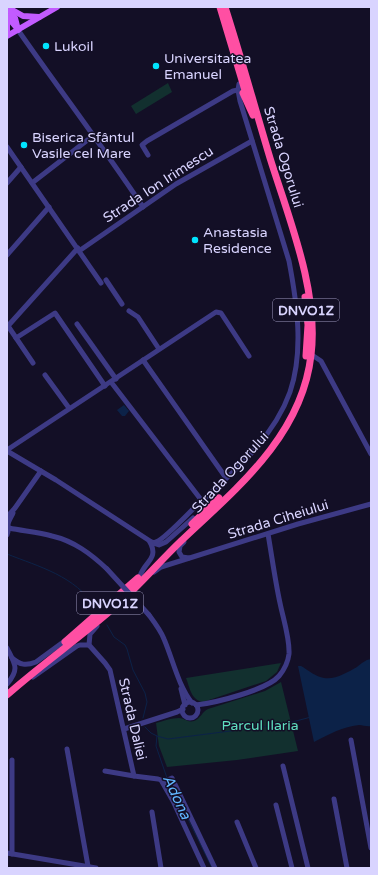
<svg xmlns="http://www.w3.org/2000/svg" width="378" height="875" font-family="'Varela Round',sans-serif">
  <rect width="100%" height="100%" fill="#130f26"/>
  <g fill="#12302f">
    <path d="M 168,83 L 172,92 L 136,114 L 131,106 Z"/>
    <path d="M 281,663 L 277,672 L 266,681 L 203,702 C 191,700 190,688 186,678 Z"/>
    <path d="M 281,682 L 298,751 L 237,760 L 167,767 L 159,746 L 156,723 C 163,721 172,718 179,718 C 184,718 188,723 194,721 C 200,719 202,712 208,709 L 265,691 Z"/>
  </g>
  <g fill="#0c2248">
    <path d="M 124,405 L 129,411 L 125,416 L 122,416 L 117,410 Z"/>
    <path d="M 371,659 L 371,726 C 367,727 363,725 359,725 C 341,727 330,734 314,742 L 298,666 L 301,666 C 308,670 316,677 324,678 C 335,680 348,672 357,667 C 362,663 365,660 371,659 Z"/>
  </g>
  <g fill="none" stroke-linecap="round" stroke-linejoin="round">
    <g stroke="#0c2248" stroke-width="1">
      <path d="M 7,554 C 40,567 75,576 95,607"/>
      <path d="M 107,625 L 114,637 L 125,645 L 127,649 L 133,670 L 145,693 L 147,702 L 143,718"/>
      <path d="M 145,727 L 151,733 L 157,736 L 156,746 L 167,778"/>
      <path d="M 157,736 L 168,739 L 285,724 L 311,717"/>
      <path d="M 170,782 L 212,868"/>
    </g>
    <g stroke="#3d3a85" stroke-width="5">
      <path d="M 18,30 C 59,89 103,147 143,207"/>
      <path d="M 7,147 L 101,283"/>
      <path d="M 148,155 L 142,145 L 147,141 L 233,91 L 238,90"/>
      <path d="M 7,183 L 21,167"/>
      <path d="M 32,183 L 94,135"/>
      <path d="M 79,251 L 176,184 L 252,141"/>
      <path d="M 7,255 L 49,207"/>
      <path d="M 106,280 L 122,304"/>
      <path d="M 129,311 L 138,317 L 159,349"/>
      <path d="M 77,324 L 116,379"/>
      <path d="M 8,326 L 33,363"/>
      <path d="M 7,327 L 78,248"/>
      <path d="M 16,338 L 55,313 L 105,386"/>
      <path d="M 312,355 L 321,361 L 371,454"/>
      <path d="M 143,360 L 226,478"/>
      <path d="M 45,375 L 69,408"/>
      <path d="M 111,382 L 202,501"/>
      <path d="M 7,450 L 216,312 L 221,313 L 249,356"/>
      <path d="M 7,451 L 56,480 L 153,543 L 159,545 L 166,542 L 193,518"/>
      <path d="M 7,517 L 15,508 L 41,471"/>
      <path d="M 9,528 C 23,531 38,532 52,536 C 74,541 91,554 107,569"/>
      <path d="M 7,535 C 9,531 8,530 8,525 C 8,521 12,516 13,513"/>
      <path d="M 150,542 C 152,542 154,543 156,542 C 163,540 188,514 194,508 C 230,475 273,440 290,392 C 304,351 297,303 289,261 L 240,101 L 238,90 L 239,84"/>
      <path d="M 184,542 L 180,546 L 179,552 L 182,557 L 189,558"/>
      <path d="M 154,572 L 161,567 L 298,524 L 371,504"/>
      <path d="M 140,576 C 145,561 159,559 150,542"/>
      <path d="M 149,615 C 155,623 161,631 164,639 C 173,660 178,685 192,703"/>
      <path d="M 97,626 L 90,634 L 89,645 L 105,663 L 110,670 L 134,776 L 158,779 L 161,780 L 173,801 L 204,868"/>
      <path d="M 7,648 C 15,664 20,669 7,684"/>
      <path d="M 12,658 C 20,665 26,666 36,662 L 66,640"/>
      <path d="M 33,677 L 77,646 L 80,645 L 89,645"/>
      <path d="M 181,689 L 185,705"/>
      <circle cx="190" cy="710" r="8"/>
      <path d="M 196,705 C 215,703 267,690 279,676 C 284,670 288,662 289,654 C 290,639 283,618 280,603 C 275,580 272,557 268,534"/>
      <path d="M 124,729 L 177,712 L 183,709"/>
      <path d="M 351,740 L 371,848"/>
      <path d="M 67,749 L 88,866"/>
      <path d="M 283,766 L 308,868"/>
      <path d="M 105,771 L 134,776"/>
      <path d="M 163,782 L 172,778 L 215,868"/>
      <path d="M 334,799 L 347,868"/>
      <path d="M 276,805 L 292,868"/>
      <path d="M 152,812 L 161,868"/>
      <path d="M 237,822 L 256,868"/>
      <path d="M 7,853 L 96,868"/>
      <path d="M 12,854 L 12,760"/>
    </g>
    <g stroke="#c25bff" stroke-width="6">
      <path d="M 7,7 L 23,16 L 39,17"/>
      <path d="M 9,10 L 15,18 L 18,30"/>
      <path d="M 7,16 L 17,28"/>
      <path d="M 7,31 L 7,18"/>
      <path d="M 7,36 L 57,7"/>
    </g>
    <g stroke="#ff4fa3" stroke-width="7">
      <path d="M 220,7 L 247,97"/>
      <path d="M 243,93 L 253,115"/>
      <path d="M 305,297 L 308,325 L 306,356"/>
      <path d="M 192,524 L 219,498"/>
      <path d="M 65,642 L 138,578"/>
      <path d="M 7,695 C 42,664 81,637 116,606 C 139,586 159,562 181,541 C 236,489 302,436 311,355 C 319,291 289,219 270,158 C 255,108 241,57 225,7"/>
    </g>
    <path stroke="#3d3a85" stroke-width="5" d="M 107,569 L 149,615"/>
  </g>
  <g fill="#00e5ff" stroke="#130f26" stroke-width="1.5">
    <circle cx="46" cy="46" r="4"/>
    <circle cx="156" cy="66" r="4"/>
    <circle cx="24" cy="145" r="4"/>
    <circle cx="195" cy="240" r="4"/>
  </g>
  <g text-anchor="middle" stroke-width="3" stroke-linejoin="round" paint-order="stroke">
    <g fill="#130f26" stroke="#9e99be" stroke-width="1">
      <rect x="273" y="299" width="66" height="22" rx="3"/>
      <rect x="77" y="592" width="66" height="22" rx="3"/>
    </g>
    <g font-size="13" font-weight="bold" fill="#d9d4ff">
      <text x="306" y="315">DNVO1Z</text>
      <text x="110" y="608">DNVO1Z</text>
    </g>
    <g font-size="14" fill="#d9d4ff" stroke="#130f26" text-anchor="start">
      <text x="54" y="51">Lukoil</text>
      <text x="164" y="63">Universitatea<tspan x="164" dy="16">Emanuel</tspan></text>
      <text x="32" y="142">Biserica Sfântul<tspan x="32" dy="16">Vasile cel Mare</tspan></text>
      <text x="203" y="237">Anastasia<tspan x="203" dy="16">Residence</tspan></text>
    </g>
    <g font-size="14" fill="#d9d4ff" stroke="#130f26">
      <text transform="translate(284 157) rotate(73)" y="5">Strada Ogorului</text>
      <text transform="translate(158 184) rotate(-33)" y="5">Strada Ion Irimescu</text>
      <text transform="translate(230 472) rotate(-47)" y="5">Strada Ogorului</text>
      <text transform="translate(278 519) rotate(-17)" y="5">Strada Ciheiului</text>
      <text transform="translate(133 719) rotate(77)" y="5">Strada Daliei</text>
    </g>
    <g font-size="14" fill="#5fe0c0" stroke="#130f26">
      <text x="260" y="730">Parcul Ilaria</text>
    </g>
    <g font-size="15" font-style="italic" fill="#62b6ff" stroke="#130f26">
      <text transform="translate(177 797) rotate(65)" y="5">Adona</text>
    </g>
  </g>
  <rect width="378" height="875" fill="none" stroke="#d9d4ff" stroke-width="16"/>
</svg>
